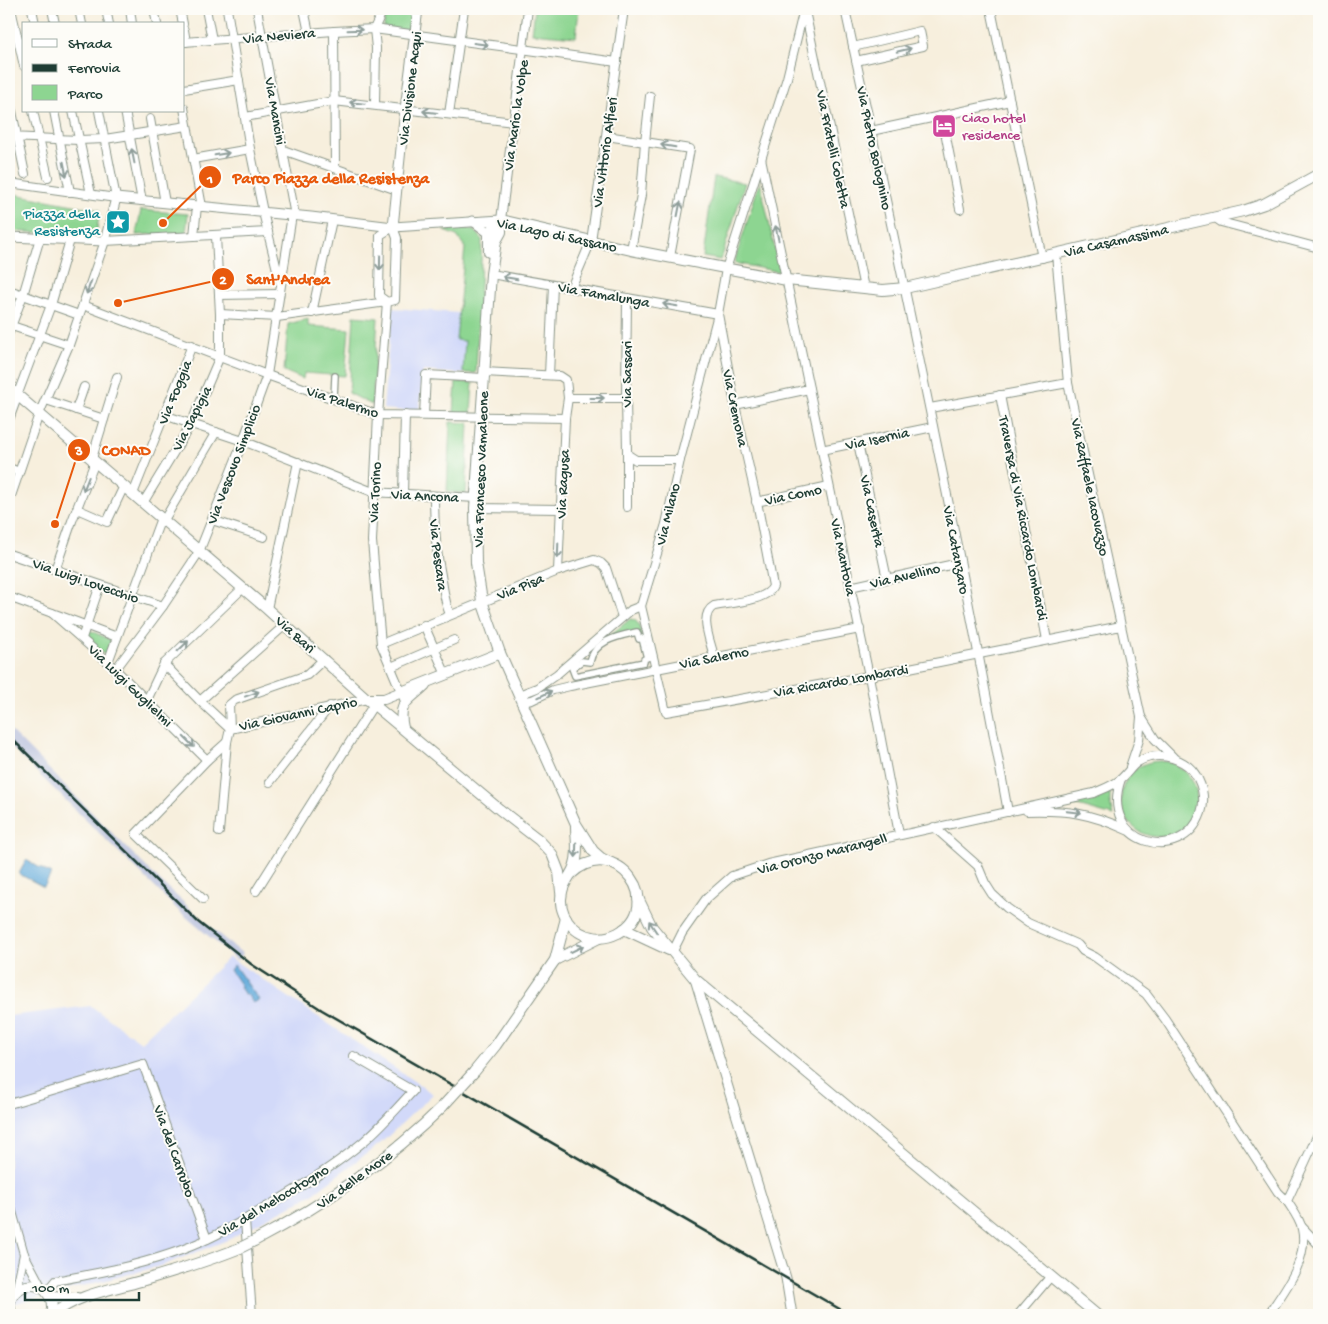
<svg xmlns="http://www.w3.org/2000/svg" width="1328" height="1324" font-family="'Gochi Hand',sans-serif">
  <rect width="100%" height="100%" fill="#fdfcf7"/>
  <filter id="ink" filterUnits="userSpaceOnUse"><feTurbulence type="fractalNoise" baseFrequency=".02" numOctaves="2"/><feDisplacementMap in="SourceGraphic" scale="10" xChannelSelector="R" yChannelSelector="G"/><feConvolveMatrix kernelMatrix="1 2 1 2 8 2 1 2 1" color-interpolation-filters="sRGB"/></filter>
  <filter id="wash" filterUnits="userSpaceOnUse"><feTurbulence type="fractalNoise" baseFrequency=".0096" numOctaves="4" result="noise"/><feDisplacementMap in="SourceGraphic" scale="20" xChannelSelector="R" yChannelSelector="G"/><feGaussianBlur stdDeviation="1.12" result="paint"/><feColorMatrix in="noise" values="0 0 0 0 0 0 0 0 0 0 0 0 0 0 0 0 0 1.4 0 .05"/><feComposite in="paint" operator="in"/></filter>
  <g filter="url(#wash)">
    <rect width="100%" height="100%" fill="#f7efdd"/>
    <g fill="#d2d9f9">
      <path d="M 392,308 L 459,313 L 456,340 L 465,341 L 463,374 L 423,371 L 419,412 L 383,409 Z"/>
      <path d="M 229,957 L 433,1094 L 381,1143 L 311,1195 L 225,1241 L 161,1266 L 9,1305 L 9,1016 L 91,1006 L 141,1042 Z"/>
    </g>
    <path fill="#bcc3de" d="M 9,729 L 160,881 L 215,931 L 243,954 L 237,960 L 179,911 L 9,745 Z"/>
    <g fill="#8dd591" stroke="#568962">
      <path d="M 392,9 L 413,9 L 411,32 L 384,28 L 384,18 Z"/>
      <path d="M 535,9 L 579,9 L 576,37 L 532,33 Z"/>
      <path d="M 714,177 L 745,183 L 721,260 L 703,257 Z"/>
      <path d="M 760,181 L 780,272 L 734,263 Z"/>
      <path d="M 9,193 L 100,210 L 96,236 L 9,231 Z"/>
      <path d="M 141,210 L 188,214 L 186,233 L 136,235 Z"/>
      <path d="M 462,228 C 472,229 477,230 482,240 L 476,373 L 463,373 L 465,341 L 456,340 L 465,247 L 457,236 L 444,231 Z"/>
      <path d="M 354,316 L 378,318 L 372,405 L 349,393 Z"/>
      <path d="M 308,319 L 308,326 L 349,329 L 345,376 L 304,373 L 303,379 L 284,371 L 288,324 Z"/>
      <path d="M 456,382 L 473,383 L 471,413 L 454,413 Z"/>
      <path d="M 450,422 L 469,423 L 466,493 L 447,492 Z"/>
      <path d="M 630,619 C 640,619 640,631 642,638 L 637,632 L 599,644 Z"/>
      <path d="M 89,630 L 111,640 L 106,656 L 84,637 Z"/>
      <circle cx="1159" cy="799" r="38"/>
      <path d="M 1110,792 L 1110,803 L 1113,816 L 1078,806 L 1062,805 L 1100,796 Z"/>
    </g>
    <g fill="#64abdb" stroke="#427488">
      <path d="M 26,860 L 51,874 L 44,887 L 19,874 Z"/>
      <path d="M 234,965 L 259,1000 L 253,1003 L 247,994 L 245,995 L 240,987 L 241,986 L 230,970 Z"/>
    </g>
  </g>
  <g filter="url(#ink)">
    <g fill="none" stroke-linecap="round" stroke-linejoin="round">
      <defs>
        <g id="pedestrian">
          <path d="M 334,398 L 335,376"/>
          <path d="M 637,632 L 639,639 L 642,638 L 647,658 L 644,659 L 644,662 L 575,676 L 572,668 L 582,661 L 590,662 C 594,640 619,636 637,632 Z"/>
        </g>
        <g id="minor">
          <path d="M 11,9 L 24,66"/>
          <path d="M 32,9 L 35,24"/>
          <path d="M 52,9 L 55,24"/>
          <path d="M 79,9 L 82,24"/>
          <path d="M 106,9 L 109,24"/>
          <path d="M 130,9 L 132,24"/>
          <path d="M 154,9 L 157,24"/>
          <path d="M 180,9 L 183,24"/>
          <path d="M 206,9 L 212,40"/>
          <path d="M 227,9 L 250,149 L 263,212 L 280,282"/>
          <path d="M 257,9 L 295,216"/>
          <path d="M 304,9 L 309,33"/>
          <path d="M 804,9 L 787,78 L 726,269 L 718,314 L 680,460 L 666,524 L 641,606 L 631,610 L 557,674 L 537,688 L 524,693 L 521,702 L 532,700 L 553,690 L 570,686 L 860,629"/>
          <path d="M 845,9 C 903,276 959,543 1008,812"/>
          <path d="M 991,9 L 1042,258"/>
          <path d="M 805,11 L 864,288"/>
          <path d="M 374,29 L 376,48 L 375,105"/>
          <path d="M 374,29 L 380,16 L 386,9"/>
          <path d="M 184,30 L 186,42"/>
          <path d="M 334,31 L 335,168"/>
          <path d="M 184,42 L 334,31 L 374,29 L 617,62"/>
          <path d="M 853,47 L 920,31 L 923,46 L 856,61"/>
          <path d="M 184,89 L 239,80"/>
          <path d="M 9,97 L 25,174"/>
          <path d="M 184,108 L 202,207"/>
          <path d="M 33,111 L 48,177"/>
          <path d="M 54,111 L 70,192"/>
          <path d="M 73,111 L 91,194"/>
          <path d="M 125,111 L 142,201"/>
          <path d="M 449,114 L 464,9"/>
          <path d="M 942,116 L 960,209"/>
          <path d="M 245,117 L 334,101 L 514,122"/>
          <path d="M 150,119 L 165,203"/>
          <path d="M 871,131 L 1010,101"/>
          <path d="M 607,136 L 645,142 L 650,96"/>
          <path d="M 9,137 L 79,140 L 105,139 L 187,126"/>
          <path d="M 283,150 L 397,190"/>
          <path d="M 761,158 L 869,676 L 899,834"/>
          <path d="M 193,159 L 250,149"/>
          <path d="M 9,183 L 116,198 L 99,111"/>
          <path d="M 1214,217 L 1221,222 L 1319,248"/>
          <path d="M 501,220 L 528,9"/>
          <path d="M 194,236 L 197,206"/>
          <path d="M 631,250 L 641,195 L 645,142 L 690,149 L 670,257"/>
          <path d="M 1056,254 L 1068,383 L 1141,717"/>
          <path d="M 491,274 L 718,314 L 735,405 L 758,507 L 773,586 C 768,601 729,603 714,606 C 698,615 711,642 714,657"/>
          <path d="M 571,288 L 591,241 L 624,9"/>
          <path d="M 9,290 L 79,315"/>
          <path d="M 219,295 L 279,294"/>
          <path d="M 627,298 L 626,398 L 627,451 L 628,455 L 636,460 L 680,460"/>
          <path d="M 387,302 L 378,415 L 372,541 L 381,644 L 405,701"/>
          <path d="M 83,305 L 267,375 L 378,415 L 565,418"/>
          <path d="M 312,313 L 332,220"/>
          <path d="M 220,314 L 277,317 L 387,302 L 395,300 L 397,238 L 393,227 L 380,235 L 379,296 L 387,302"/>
          <path d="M 9,325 L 69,345"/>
          <path d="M 9,332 L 23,295 L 40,238"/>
          <path d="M 484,372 L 560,376 L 566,380 L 568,398 L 565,418 L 558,571"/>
          <path d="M 549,375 L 553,285"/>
          <path d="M 1000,395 L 1047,640"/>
          <path d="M 17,396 L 51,305 L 70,240"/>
          <path d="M 568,398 L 626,398"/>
          <path d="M 46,400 L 104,419"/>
          <path d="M 735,405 L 809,389"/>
          <path d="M 930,408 L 1068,383"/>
          <path d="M 76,410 L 84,387"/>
          <path d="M 164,415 L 243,441 L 373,492 L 476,498"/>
          <path d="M 424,415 L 426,375 L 484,378"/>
          <path d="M 858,443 L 887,579"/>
          <path d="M 821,450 L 933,427"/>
          <path d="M 627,451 L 627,507"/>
          <path d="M 9,468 L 19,472"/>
          <path d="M 133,494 L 192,345"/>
          <path d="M 403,494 L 405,415"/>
          <path d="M 434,496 C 434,525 436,552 442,581 C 444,592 445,604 450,614"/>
          <path d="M 9,502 L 39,414 L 69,345 L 105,241 L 268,232"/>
          <path d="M 756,502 L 829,486"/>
          <path d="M 143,503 L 191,424 L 220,356 L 220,314 L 216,236"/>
          <path d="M 475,508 L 560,509"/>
          <path d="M 77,509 L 107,522 L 124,486"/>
          <path d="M 164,520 L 216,432"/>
          <path d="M 212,520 L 264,537"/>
          <path d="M 9,554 L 163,606"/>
          <path d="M 55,570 L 72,521 L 93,467 L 93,455 L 117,377"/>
          <path d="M 850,587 L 959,563"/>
          <path d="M 9,597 L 117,637"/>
          <path d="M 641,606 L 666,712 L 869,676 L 1121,626"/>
          <path d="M 267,609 L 298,462"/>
          <path d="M 52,613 L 108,662 L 207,760"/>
          <path d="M 424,625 L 446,675"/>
          <path d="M 82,638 L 100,585"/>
          <path d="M 381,644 L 558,571 L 594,560 L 601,563 L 606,568 L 622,617"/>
          <path d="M 108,662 L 161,518"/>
          <path d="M 164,664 L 200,701 L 230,729"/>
          <path d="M 391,667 L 454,640"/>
          <path d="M 115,670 L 163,606 L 199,552 L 243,441 L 267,375 L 292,215"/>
          <path d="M 147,700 L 164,664 L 243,588"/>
          <path d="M 200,701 L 285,625"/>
          <path d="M 230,729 L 367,699"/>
          <path d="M 1130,767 L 1139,740 L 1141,717 L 1155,739 L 1173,757"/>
          <path d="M 270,782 L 330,706"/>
          <path d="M 1027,811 C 1068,810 1090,813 1127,830"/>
          <path d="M 934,827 L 978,866 L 985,883 L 992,894 L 1007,908 L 1028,923 L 1078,945 L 1083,951 L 1095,957 L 1146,994 L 1165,1019 L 1278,1192 L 1287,1201"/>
          <path d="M 219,832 L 227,742 L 230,729 L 229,705 L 235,700 L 307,675 L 324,659"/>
          <path d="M 256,891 L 374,704 L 377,701"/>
          <path d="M 203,899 L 136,834 L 207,760 L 227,742"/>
          <path d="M 673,951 L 682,933 L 706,899 L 732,876 L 768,864 L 1094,793 C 1103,789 1113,786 1121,779 C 1132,769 1133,761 1150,757 C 1165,754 1182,759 1192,770 C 1202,782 1206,798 1201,813 C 1182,867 1098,844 1121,779"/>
          <path d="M 9,1104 L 143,1064 L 207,1239"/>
          <path d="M 9,1201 L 24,1254 L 42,1288"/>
          <path d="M 245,1220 L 252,1315"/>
          <path d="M 1302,1227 L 1319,1245"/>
          <path d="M 47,1291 L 55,1281 C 93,1274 132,1267 170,1254 C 204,1243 237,1225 268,1206 C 301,1187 333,1167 363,1142 C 381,1127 397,1108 413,1091 L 353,1056"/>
          <path d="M 16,1292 L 24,1254"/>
          <path d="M 1018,1315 L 1051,1276"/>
          <path d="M 1268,1315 C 1284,1291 1309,1260 1302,1229 C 1300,1219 1292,1209 1287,1201 L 1319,1132"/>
        </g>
        <g id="tertiary">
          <path d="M 473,221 L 489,233"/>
          <path d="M 393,227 L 405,109 L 418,9"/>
          <path d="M 9,237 L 105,241 L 116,198 L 311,217 L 393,227 L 501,220"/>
          <path d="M 9,418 L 17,396"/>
          <path d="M 695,979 L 786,1278 L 792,1315"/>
        </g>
        <g id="secondary">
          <path d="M 501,220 L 631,250 L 787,280 L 864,288 L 883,290 L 905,288 L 1243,211 L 1264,204 L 1319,174"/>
          <path d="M 501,220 L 501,232 L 496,241 L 491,274 L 475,508 L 476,563 L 482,601 L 500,653 L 576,824 L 593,851 L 601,858 L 611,863"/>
          <path d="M 489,252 L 489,233 L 501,220"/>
          <path d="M 9,388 L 267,609 L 367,699 L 499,809 L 539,840 L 552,854 L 559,872 L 561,892"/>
          <path d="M 367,699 L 384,699 L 500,653"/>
          <path d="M 403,728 C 397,702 409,701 425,685"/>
          <path d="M 571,874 C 617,832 668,906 618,933 C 610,937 602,939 593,937 C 572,934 557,912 562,892 C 564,881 573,874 575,864 C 579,852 576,838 576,826"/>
          <path d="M 638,898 L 652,927 L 695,979 L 1097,1315"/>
          <path d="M 624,929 L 669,950"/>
          <path d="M 555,960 L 599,938"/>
          <path d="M 474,1072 L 496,1045 L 555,960 L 566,918"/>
          <path d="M 254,1241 C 323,1205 388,1161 443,1106"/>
          <path d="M 51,1297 L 77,1298"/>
          <path d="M 9,1298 C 12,1295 17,1290 21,1288 C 41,1278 56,1296 51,1315"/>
          <path d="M 11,1315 L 9,1303 L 13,1295"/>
          <path d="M 52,1315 C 78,1294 110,1290 141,1281 C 175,1271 208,1261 240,1248"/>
        </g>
      </defs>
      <use href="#pedestrian" stroke="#8b9688" stroke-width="8"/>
      <use href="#minor" stroke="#8b9688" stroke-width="10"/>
      <use href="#tertiary" stroke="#8b9688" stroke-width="11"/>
      <use href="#secondary" stroke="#8b9688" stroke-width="12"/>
      <use href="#pedestrian" stroke="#fff" stroke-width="5.5"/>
      <use href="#minor" stroke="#fff" stroke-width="8"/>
      <use href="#tertiary" stroke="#fff" stroke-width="9"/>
      <use href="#secondary" stroke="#fff" stroke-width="10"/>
      <path stroke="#1f3d34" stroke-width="2.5" d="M 9,736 L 198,922 L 251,964 L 322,1010 L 850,1315"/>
      <defs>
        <g id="secondary-bridge">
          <path d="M 443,1106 L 474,1072"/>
          <path d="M 240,1248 L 254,1241"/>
        </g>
      </defs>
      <use href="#secondary-bridge" stroke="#8b9688" stroke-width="12" stroke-linecap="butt"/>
      <use href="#secondary-bridge" stroke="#fff" stroke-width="10"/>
    </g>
    <defs><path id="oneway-shaft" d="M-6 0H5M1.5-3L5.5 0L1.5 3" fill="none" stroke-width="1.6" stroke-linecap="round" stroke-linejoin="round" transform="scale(1.25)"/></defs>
    <g stroke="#8f9e9a">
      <use href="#oneway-shaft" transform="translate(355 30) rotate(-2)"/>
      <use href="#oneway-shaft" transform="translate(481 44) rotate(7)"/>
      <use href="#oneway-shaft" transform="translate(904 50) rotate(-13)"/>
      <use href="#oneway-shaft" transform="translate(357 103) rotate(-174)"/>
      <use href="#oneway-shaft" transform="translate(430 112) rotate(-173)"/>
      <use href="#oneway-shaft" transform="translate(668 146) rotate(-171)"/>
      <use href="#oneway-shaft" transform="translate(222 154) rotate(-10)"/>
      <use href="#oneway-shaft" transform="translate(133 156) rotate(-101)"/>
      <use href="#oneway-shaft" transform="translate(65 169) rotate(79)"/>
      <use href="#oneway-shaft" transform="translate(679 209) rotate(-79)"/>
      <use href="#oneway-shaft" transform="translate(777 233) rotate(-102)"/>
      <use href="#oneway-shaft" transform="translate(380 263) rotate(91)"/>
      <use href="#oneway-shaft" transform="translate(510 278) rotate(-170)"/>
      <use href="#oneway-shaft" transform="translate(89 287) rotate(109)"/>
      <use href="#oneway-shaft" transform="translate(670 305) rotate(-170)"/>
      <use href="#oneway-shaft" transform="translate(597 398)"/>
      <use href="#oneway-shaft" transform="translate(86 484) rotate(111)"/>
      <use href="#oneway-shaft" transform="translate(558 551) rotate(92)"/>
      <use href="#oneway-shaft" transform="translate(183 646) rotate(-44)"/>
      <use href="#oneway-shaft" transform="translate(252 694) rotate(-20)"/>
      <use href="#oneway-shaft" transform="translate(545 694) rotate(-26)"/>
      <use href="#oneway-shaft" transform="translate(189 742) rotate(45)"/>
      <use href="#oneway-shaft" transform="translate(1074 812) rotate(6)"/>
      <use href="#oneway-shaft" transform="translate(576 850) rotate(92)"/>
      <use href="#oneway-shaft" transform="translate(653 927) rotate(-123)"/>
      <use href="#oneway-shaft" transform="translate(577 949) rotate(-26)"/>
    </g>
  </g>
  <defs>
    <symbol id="hotel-square" viewBox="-11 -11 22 22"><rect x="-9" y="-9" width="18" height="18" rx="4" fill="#d1479c" stroke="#fdfcf7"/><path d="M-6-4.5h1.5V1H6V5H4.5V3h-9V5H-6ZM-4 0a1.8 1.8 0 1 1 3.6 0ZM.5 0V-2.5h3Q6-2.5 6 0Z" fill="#fff"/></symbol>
    <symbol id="sight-square" viewBox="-11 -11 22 22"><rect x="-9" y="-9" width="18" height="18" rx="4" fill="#0f9aa8" stroke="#fdfcf7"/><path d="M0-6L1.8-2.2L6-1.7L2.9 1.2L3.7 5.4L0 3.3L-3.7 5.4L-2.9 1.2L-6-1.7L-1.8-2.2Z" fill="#fff"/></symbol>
  </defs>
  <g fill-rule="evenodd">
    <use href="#hotel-square" x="930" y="112" width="28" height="28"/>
    <use href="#sight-square" x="104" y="208" width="28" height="28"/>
  </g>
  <g text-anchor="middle" stroke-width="4" stroke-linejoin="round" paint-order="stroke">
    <g font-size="15" fill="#1f3d34" stroke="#fdfcf7">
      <text transform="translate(279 35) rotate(-5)" y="5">Via Neviera</text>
      <text transform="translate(409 88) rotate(-83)" y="5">Via Divisione Acqui</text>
      <text transform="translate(276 111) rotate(80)" y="5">Via Mancini</text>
      <text transform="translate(515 115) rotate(-82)" y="5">Via Mario la Volpe</text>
      <text transform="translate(875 148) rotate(78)" y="5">Via Pietro Bolognino</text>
      <text transform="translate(834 149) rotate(78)" y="5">Via Fratelli Coletta</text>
      <text transform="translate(604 152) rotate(-82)" y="5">Via Vittorio Alfieri</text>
      <text transform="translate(557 234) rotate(12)" y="5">Via Lago di Sassano</text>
      <text transform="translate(1116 240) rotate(-13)" y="5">Via Casamassima</text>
      <text transform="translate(604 294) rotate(10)" y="5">Via Famalunga</text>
      <text transform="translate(626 374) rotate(-90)" y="5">Via Sassari</text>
      <text transform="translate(174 392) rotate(-68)" y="5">Via Foggia</text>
      <text transform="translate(343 401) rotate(18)" y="5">Via Palermo</text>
      <text transform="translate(736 408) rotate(78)" y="5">Via Cremona</text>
      <text transform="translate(191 418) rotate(-63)" y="5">Via Japigia</text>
      <text transform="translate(877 438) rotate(-12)" y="5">Via Isernia</text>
      <text transform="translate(233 464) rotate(-69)" y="5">Via Vescovo Simplicio</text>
      <text transform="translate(480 469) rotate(-88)" y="5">Via Francesco Vamaleone</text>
      <text transform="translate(562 484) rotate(-87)" y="5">Via Ragusa</text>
      <text transform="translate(1091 487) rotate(78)" y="5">Via Raffaele Iacovazzo</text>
      <text transform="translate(374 492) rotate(-87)" y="5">Via Torino</text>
      <text transform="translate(793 494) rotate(-12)" y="5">Via Como</text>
      <text transform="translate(425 495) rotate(3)" y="5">Via Ancona</text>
      <text transform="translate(873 511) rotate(78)" y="5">Via Caserta</text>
      <text transform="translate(667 514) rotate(-76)" y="5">Via Milano</text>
      <text transform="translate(1024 518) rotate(79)" y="5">Traversa di Via Riccardo Lombardi</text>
      <text transform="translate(957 550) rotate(79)" y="5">Via Catanzaro</text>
      <text transform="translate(439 555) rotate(83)" y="5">Via Pescara</text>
      <text transform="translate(844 557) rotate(78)" y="5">Via Mantova</text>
      <text transform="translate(905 575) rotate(-13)" y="5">Via Avellino</text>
      <text transform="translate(86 580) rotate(19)" y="5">Via Luigi Lovecchio</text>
      <text transform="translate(520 586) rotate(-22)" y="5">Via Pisa</text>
      <text transform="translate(296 634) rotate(42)" y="5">Via Bari</text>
      <text transform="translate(714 657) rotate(-11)" y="5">Via Salerno</text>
      <text transform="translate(841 680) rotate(-10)" y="5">Via Riccardo Lombardi</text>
      <text transform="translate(131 685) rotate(44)" y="5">Via Luigi Guglielmi</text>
      <text transform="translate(298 713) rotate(-12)" y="5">Via Giovanni Caprio</text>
      <text transform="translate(822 853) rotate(-14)" y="5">Via Oronzo Marangell</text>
      <text transform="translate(175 1151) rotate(70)" y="5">Via del Carrubo</text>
      <text transform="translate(354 1179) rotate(-36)" y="5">Via delle More</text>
      <text transform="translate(273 1200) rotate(-31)" y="5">Via del Melocotogno</text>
    </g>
    <g font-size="15" fill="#b23c85" stroke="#fdfcf7" text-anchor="start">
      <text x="962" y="122">Ciao hotel<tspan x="962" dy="17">residence</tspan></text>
    </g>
    <g font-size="15" fill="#0d838f" stroke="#fdfcf7" text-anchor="end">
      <text x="100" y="218">Piazza della<tspan x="100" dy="17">Resistenza</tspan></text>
    </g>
  </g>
  <path fill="none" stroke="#e8590c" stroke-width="2" d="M163 223L210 177M118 303L223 279M55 524L79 450"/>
  <g fill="#e8590c" stroke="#fdfcf7" stroke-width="2">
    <circle cx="163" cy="223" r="5"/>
    <circle cx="118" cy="303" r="5"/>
    <circle cx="55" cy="524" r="5"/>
    <circle cx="210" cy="177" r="12"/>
    <circle cx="223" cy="279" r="12"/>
    <circle cx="79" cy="450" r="12"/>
  </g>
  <g font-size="15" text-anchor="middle" font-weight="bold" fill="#fff">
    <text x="210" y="183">1</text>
    <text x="223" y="284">2</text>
    <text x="79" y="455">3</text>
  </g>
  <g font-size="16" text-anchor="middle" font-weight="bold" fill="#e8590c" stroke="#fdfcf7" stroke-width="4" stroke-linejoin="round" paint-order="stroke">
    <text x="331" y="183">Parco Piazza della Resistenza</text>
    <text x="288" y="284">Sant'Andrea</text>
    <text x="126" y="455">CONAD</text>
  </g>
  <rect width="1328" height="1324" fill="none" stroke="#fdfcf7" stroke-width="30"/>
  <rect x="22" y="22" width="162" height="90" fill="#fdfcf7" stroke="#a4b0a9"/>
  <rect x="32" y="39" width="25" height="8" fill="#ffffff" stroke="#a4b0a9"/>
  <text x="68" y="48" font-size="15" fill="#1f3d34">Strada</text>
  <rect x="32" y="64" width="25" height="8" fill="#1f3d34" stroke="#a4b0a9"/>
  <text x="68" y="72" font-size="15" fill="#1f3d34">Ferrovia</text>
  <rect x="32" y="85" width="25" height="15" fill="#8dd591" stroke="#a4b0a9"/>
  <text x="68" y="98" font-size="15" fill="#1f3d34">Parco</text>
  <path d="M25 1292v8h114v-8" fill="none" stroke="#1f3d34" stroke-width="2.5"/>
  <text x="32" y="1292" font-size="15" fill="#1f3d34" stroke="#fdfcf7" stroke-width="4" paint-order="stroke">100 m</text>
</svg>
